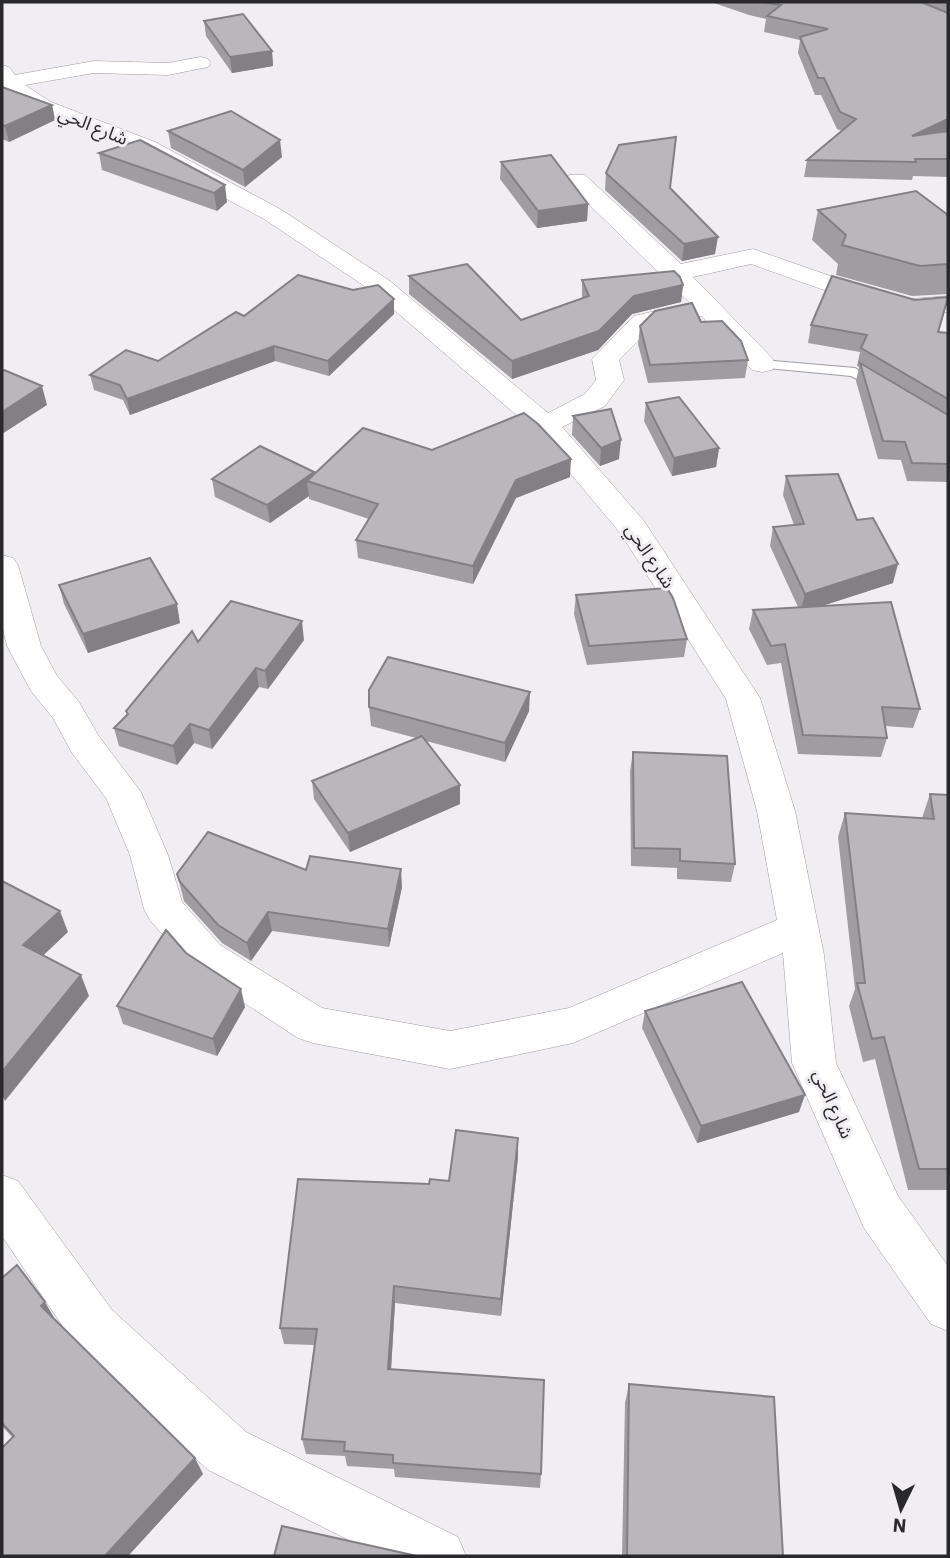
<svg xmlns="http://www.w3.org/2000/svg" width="950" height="1558" font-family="'IBM Plex Sans','Noto Sans Arabic',sans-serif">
  <rect width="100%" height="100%" fill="#f1eef3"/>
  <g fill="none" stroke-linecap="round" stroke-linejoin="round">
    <defs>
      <path id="service" d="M 762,360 L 855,368 L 886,387 L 879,391 L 851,376 L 757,367 L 755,364 Z"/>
      <g id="minor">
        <path d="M 201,57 L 208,59 L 211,63 L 208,67 L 168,75 L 94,73 L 25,85 L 51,102 L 155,142 L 280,209 L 390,281 L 548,413 L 585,394 L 596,380 L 592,359 L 634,316 L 690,303 L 569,185 L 566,180 L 569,175 L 585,175 L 681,264 L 753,249 L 839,279 L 912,299 L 948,296 L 948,312 L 911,315 L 821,289 L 751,264 L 693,277 L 772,358 L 775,364 L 772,370 L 762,372 L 752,370 L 702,316 L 652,327 L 619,360 L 624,380 L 605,406 L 562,427 L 644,521 L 760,698 L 795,811 L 824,955 L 836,1063 L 898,1196 L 948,1266 L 948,1331 L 931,1324 L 864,1228 L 792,1063 L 783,953 L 573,1043 L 450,1069 L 313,1043 L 298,1038 L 192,969 L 150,920 L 144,909 L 130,855 L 106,798 L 72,753 L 53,718 L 31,691 L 7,646 L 2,625 L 2,555 L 13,558 L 18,565 L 41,646 L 57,676 L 79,702 L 98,735 L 141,792 L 168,855 L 182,902 L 220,945 L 322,1008 L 450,1031 L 569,1008 L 777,920 L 757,811 L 726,699 L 621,534 L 535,431 L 372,291 L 264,219 L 139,152 L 37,110 L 3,86 L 2,65 L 9,67 L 15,75 L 94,61 L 168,63 Z"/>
        <path d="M 2,1175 L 18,1181 L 112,1310 L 246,1432 L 458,1537 L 466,1556 L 381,1556 L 208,1470 L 76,1346 L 2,1236 Z"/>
      </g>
    </defs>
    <use href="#service" stroke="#9e9ca1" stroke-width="2"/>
    <use href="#minor" stroke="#9e9ca1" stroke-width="1"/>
    <use href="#service" fill="#fff" fill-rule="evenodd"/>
    <use href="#minor" fill="#fff" fill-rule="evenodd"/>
  </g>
  <g fill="#a09da2">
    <path d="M 711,2 L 921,2 L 944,12 L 924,2 L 948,2 L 948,177 L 913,176 L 912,180 L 804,177 L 807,160 L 842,131 L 837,129 L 821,95 L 815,95 L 798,53 L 800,40 L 764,32 L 766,19 L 749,15 Z"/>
    <path d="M 204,21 L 272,51 L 273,66 L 232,73 L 206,36 Z"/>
    <path d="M 2,87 L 52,105 L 55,120 L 9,142 L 2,139 Z"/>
    <path d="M 168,131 L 282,157 L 245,187 L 171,148 Z"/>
    <path d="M 140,140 L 227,202 L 217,211 L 102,170 L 99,153 Z"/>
    <path d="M 501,162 L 588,204 L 587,221 L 537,228 L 500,179 Z"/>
    <path d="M 606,173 L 670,188 L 715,254 L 682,261 L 605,190 Z"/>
    <path d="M 818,210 L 948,215 L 948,294 L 912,296 L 836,275 L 838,264 L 812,240 Z"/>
    <path d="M 409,276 L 521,320 L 582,299 L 582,280 L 683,285 L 681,302 L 632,314 L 598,350 L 512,379 L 409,294 Z"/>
    <path d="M 915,300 L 948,300 L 939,332 L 948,333 L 948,482 L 907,481 L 901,460 L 878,459 L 856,381 L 859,367 L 857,366 L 860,352 L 808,343 L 811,325 Z"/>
    <path d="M 394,314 L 329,376 L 275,361 L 130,415 L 123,400 L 94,390 L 90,375 L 158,361 L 244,316 Z"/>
    <path d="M 701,322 L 748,360 L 745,378 L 648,383 L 638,344 L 640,326 Z"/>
    <path d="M 646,403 L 719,448 L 716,467 L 672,476 L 644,421 Z"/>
    <path d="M 573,416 L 619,459 L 600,466 L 572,435 Z"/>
    <path d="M 432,450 L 570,477 L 516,498 L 473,584 L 358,558 L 356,540 L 369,519 L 309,499 L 309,496 L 270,523 L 215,497 L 212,479 L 315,474 Z"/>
    <path d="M 786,476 L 857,520 L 893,583 L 822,606 L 920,709 L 913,728 L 885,726 L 887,738 L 881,757 L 798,754 L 781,663 L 767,665 L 749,629 L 753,610 L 798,607 L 770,546 L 773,527 L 794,525 L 783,495 Z"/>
    <path d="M 59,585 L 180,623 L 88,653 L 64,604 Z"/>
    <path d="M 576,595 L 687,639 L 684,657 L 587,665 L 574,614 Z"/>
    <path d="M 304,640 L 268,689 L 259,687 L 212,749 L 194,743 L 177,765 L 119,746 L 114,728 L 127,715 L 126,711 L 198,642 Z"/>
    <path d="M 369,707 L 529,711 L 505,762 L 426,741 L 460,804 L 350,852 L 314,799 L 312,781 L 416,738 L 371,726 Z"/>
    <path d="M 633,752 L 735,864 L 731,882 L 677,879 L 677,868 L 631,866 L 630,771 Z"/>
    <path d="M 930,794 L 948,795 L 948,1190 L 908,1190 L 875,1059 L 863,1062 L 849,1006 L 855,989 L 838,837 L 845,813 L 922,818 Z"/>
    <path d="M 306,870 L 402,887 L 389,947 L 272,931 L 251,961 L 222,943 L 184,901 L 177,874 Z"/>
    <path d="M 117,1006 L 245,1007 L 217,1056 L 123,1024 Z"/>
    <path d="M 645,1011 L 799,1112 L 697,1143 L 642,1028 Z"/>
    <path d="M 518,1138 L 518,1157 L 501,1316 L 395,1303 L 391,1370 L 541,1474 L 540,1488 L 395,1477 L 394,1469 L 347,1466 L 345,1456 L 306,1454 L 302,1439 L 314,1345 L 284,1344 L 280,1328 L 429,1184 L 449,1181 Z"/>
    <path d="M 2,1278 L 56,1321 L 203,1474 L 128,1556 L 2,1556 L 12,1437 L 2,1426 Z"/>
    <path d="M 629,1384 L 783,1556 L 622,1556 L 625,1403 Z"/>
  </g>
  <g fill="#828084">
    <path d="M 272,51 L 273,66 L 232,73 L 230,57 Z"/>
    <path d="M 52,105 L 55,120 L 9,142 L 5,126 Z"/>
    <path d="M 948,119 L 948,134 L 912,136 Z"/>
    <path d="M 280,140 L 282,157 L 245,187 L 243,170 Z"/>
    <path d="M 225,185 L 227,202 L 217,211 L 214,193 Z"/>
    <path d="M 588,204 L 587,221 L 537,228 L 538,211 Z"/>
    <path d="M 718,237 L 715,254 L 682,261 L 684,244 Z"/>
    <path d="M 683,285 L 681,302 L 632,314 L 598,350 L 512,379 L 512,361 L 634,296 Z"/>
    <path d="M 394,299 L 394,314 L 329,376 L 328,361 Z"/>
    <path d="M 274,346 L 275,361 L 130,415 L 127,399 Z"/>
    <path d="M 42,386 L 47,405 L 2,434 L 2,412 Z"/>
    <path d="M 621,440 L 619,459 L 600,466 L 601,448 Z"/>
    <path d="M 719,448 L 716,467 L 672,476 L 674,458 Z"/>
    <path d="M 571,459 L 570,477 L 516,498 L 473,584 L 473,566 L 516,480 Z"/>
    <path d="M 314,472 L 316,483 L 307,481 L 309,496 L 270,523 L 267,505 Z"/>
    <path d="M 898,564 L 893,583 L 800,613 L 805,594 Z"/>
    <path d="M 177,604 L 180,623 L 88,653 L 83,634 Z"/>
    <path d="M 302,621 L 304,640 L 268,689 L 265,671 Z"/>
    <path d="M 256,668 L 259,687 L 212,749 L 209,730 Z"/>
    <path d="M 530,692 L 529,711 L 505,762 L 505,743 Z"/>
    <path d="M 190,724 L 194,743 L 177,765 L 173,746 Z"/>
    <path d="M 460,785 L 460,804 L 350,852 L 348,833 Z"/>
    <path d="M 401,869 L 402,887 L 389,947 L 388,929 Z"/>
    <path d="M 60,911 L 68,932 L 32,966 L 23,945 Z"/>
    <path d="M 268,912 L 272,931 L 251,961 L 247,943 Z"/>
    <path d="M 81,975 L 89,996 L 5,1101 L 2,1095 L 2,1072 Z"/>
    <path d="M 241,989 L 245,1007 L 217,1056 L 213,1039 Z"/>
    <path d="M 805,1095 L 799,1112 L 697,1143 L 701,1126 Z"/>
    <path d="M 518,1138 L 518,1157 L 501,1316 L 501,1299 Z"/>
    <path d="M 394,1286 L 395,1303 L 390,1385 L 388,1369 Z"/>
    <path d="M 45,1302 L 56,1321 L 41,1306 Z"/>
    <path d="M 195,1458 L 203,1474 L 128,1556 L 105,1556 Z"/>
  </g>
  <g fill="#bab7bc" stroke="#828084" stroke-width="2">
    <path d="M 762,2 L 921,2 L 948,13 L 948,119 L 912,136 L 948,131 L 948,159 L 915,159 L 916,162 L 807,160 L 856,119 L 840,112 L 824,78 L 818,78 L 800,37 L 828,29 L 767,16 L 781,5 Z"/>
    <path d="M 243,14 L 272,51 L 230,57 L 204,21 Z"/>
    <path d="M 2,87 L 52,105 L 5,126 L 2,125 Z"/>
    <path d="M 231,111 L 280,140 L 243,170 L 168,131 Z"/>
    <path d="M 676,137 L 670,188 L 718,237 L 684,244 L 606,173 L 619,145 Z"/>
    <path d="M 140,140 L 225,185 L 214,193 L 99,153 Z"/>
    <path d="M 551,155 L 588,204 L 538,211 L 501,162 Z"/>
    <path d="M 916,191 L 948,215 L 948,264 L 920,266 L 842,245 L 846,235 L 818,210 Z"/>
    <path d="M 467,264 L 521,320 L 589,296 L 582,280 L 674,271 L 680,277 L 683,285 L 634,296 L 599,331 L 512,361 L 409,276 Z"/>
    <path d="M 298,275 L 353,290 L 378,285 L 394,299 L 328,361 L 274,346 L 127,399 L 120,385 L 90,375 L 126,350 L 158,361 L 236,312 L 244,316 Z"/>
    <path d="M 832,276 L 915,300 L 948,297 L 938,332 L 948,333 L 948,399 L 861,348 L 867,335 L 811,325 Z"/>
    <path d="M 692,303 L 701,322 L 722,321 L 741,341 L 748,360 L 650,365 L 640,326 L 655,311 Z"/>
    <path d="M 860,363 L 948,415 L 948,464 L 912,463 L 905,442 L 883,441 Z"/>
    <path d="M 4,370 L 42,386 L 2,412 L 2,371 Z"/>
    <path d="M 679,397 L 719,448 L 674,458 L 646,403 Z"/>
    <path d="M 611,409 L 621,440 L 601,448 L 573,416 Z"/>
    <path d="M 524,413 L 538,424 L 571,459 L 516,480 L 473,566 L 356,540 L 378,504 L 307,481 L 363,428 L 432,450 Z"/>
    <path d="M 260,446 L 314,472 L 267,505 L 212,479 Z"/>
    <path d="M 838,474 L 857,520 L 873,518 L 898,564 L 805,594 L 773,527 L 804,524 L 786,476 Z"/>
    <path d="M 150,558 L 177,604 L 83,634 L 59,585 Z"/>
    <path d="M 667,588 L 673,598 L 687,639 L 589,646 L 576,595 Z"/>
    <path d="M 231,601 L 302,621 L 265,671 L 256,668 L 209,730 L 190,724 L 173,746 L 114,728 L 128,714 L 126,711 L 192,631 L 198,642 Z"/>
    <path d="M 891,602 L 920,709 L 882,707 L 887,738 L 803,735 L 785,644 L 771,646 L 753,610 Z"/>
    <path d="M 388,657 L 530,692 L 505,743 L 369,707 L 369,690 Z"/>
    <path d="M 422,736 L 460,785 L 348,833 L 312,781 Z"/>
    <path d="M 633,752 L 727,756 L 735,864 L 680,861 L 680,849 L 634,848 Z"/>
    <path d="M 930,794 L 948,795 L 948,1169 L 919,1169 L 884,1037 L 872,1039 L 857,983 L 865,983 L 845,813 L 934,819 Z"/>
    <path d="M 208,832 L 306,870 L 310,856 L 401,869 L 388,929 L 268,912 L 247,943 L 218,925 L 180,882 L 177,874 Z"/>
    <path d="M 2,881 L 60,911 L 23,945 L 81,975 L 2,1072 Z"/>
    <path d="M 166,930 L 186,953 L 241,989 L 213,1039 L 117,1006 Z"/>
    <path d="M 742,982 L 805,1095 L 701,1126 L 645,1011 Z"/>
    <path d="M 456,1130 L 518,1138 L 501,1299 L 394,1286 L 388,1369 L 544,1380 L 541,1474 L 393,1463 L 393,1455 L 344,1451 L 345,1442 L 302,1439 L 317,1329 L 280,1328 L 298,1179 L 429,1184 L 430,1179 L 449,1181 Z"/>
    <path d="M 17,1265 L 45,1302 L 41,1306 L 195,1458 L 105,1556 L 2,1556 L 2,1448 L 14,1436 L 2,1423 L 2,1278 Z"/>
    <path d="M 629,1384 L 774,1397 L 783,1556 L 627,1556 Z"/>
    <path d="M 282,1526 L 417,1556 L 274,1556 Z"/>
  </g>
  <g text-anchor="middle" stroke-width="6" stroke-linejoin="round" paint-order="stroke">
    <g font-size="18" fill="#29282a" stroke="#f1eef3">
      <text transform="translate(93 126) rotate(22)" y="6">شارع الحي</text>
      <text transform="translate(650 556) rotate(56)" y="6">شارع الحي</text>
      <text transform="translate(833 1104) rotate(66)" y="6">شارع الحي</text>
    </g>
  </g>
  <rect width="950" height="1558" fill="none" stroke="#29282a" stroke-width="7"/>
  <g transform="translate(901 1509) rotate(185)" stroke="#f1eef3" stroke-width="5" paint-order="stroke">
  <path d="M0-5L12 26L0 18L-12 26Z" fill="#29282a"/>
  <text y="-10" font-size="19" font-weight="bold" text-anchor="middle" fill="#29282a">N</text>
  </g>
</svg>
